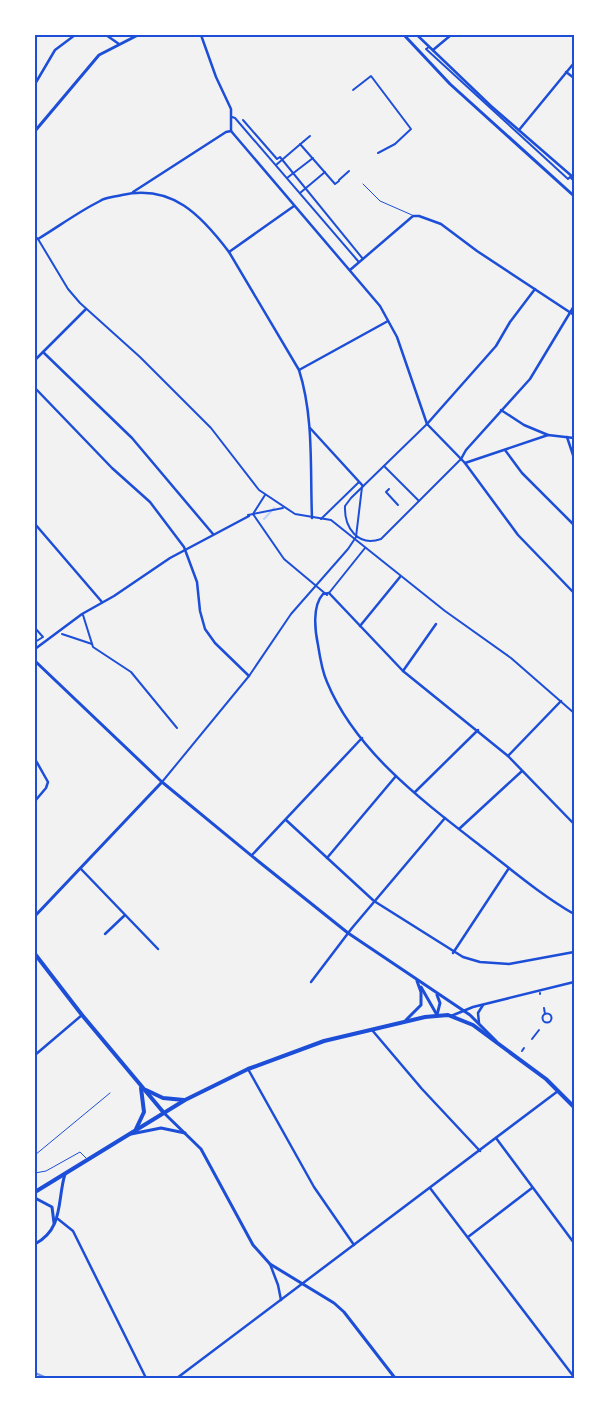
<svg xmlns="http://www.w3.org/2000/svg" width="609" height="1413" font-family="Karla,sans-serif">
  <rect width="100%" height="100%" fill="#f2f2f2"/>
  <g fill="none" stroke-linecap="round" stroke-linejoin="round">
    <path stroke="#bfd3fe" stroke-width="2" d="M 264,519 L 274,508"/>
    <g stroke="#1d4ed8" stroke-width="1">
      <path d="M 363,184 L 380,201 L 412,215"/>
      <path d="M 35,1155 L 110,1093"/>
      <path d="M 35,1173 L 46,1171 L 80,1152 L 86,1158"/>
    </g>
    <g stroke="#1d4ed8" stroke-width="2">
      <path d="M 429,47 L 426,49 L 568,179 L 570,177 L 574,181"/>
      <path d="M 353,90 L 371,76 L 411,129 L 395,144 L 378,153"/>
      <path d="M 232,117 L 235,118 L 358,261"/>
      <path d="M 243,120 L 277,159 L 280,157 L 363,259"/>
      <path d="M 304,141 L 310,136"/>
      <path d="M 300,144 L 335,184 L 339,181"/>
      <path d="M 276,165 L 304,141"/>
      <path d="M 287,178 L 313,158"/>
      <path d="M 339,180 L 349,171"/>
      <path d="M 300,193 L 325,172"/>
      <path d="M 38,239 L 68,289 L 80,303 L 140,357 L 211,428 L 259,490 L 295,514 L 331,520 L 445,611 L 511,658 L 574,713"/>
      <path d="M 427,424 L 351,498 L 345,506 C 344,528 358,547 381,539 L 461,459"/>
      <path d="M 384,466 L 419,501"/>
      <path d="M 389,489 L 386,492 L 398,505"/>
      <path d="M 265,495 L 253,514 L 284,559 L 327,595"/>
      <path d="M 248,515 L 283,508"/>
      <path d="M 321,519 L 359,482"/>
      <path d="M 356,537 L 362,487"/>
      <path d="M 329,593 L 365,548"/>
      <path d="M 83,615 L 93,647 L 131,672 L 177,728"/>
      <path d="M 35,628 L 43,637 L 35,642"/>
      <path d="M 62,634 L 92,644"/>
      <path d="M 162,782 L 249,676 L 291,614 L 348,549 L 356,537"/>
      <path d="M 540,993 L 540,994"/>
      <path d="M 544,1008 L 545,1014"/>
      <circle cx="547" cy="1018" r="4.5"/>
      <path d="M 532,1039 L 539,1030"/>
      <path d="M 522,1051 L 524,1048"/>
    </g>
    <g stroke="#1d4ed8" stroke-width="2.5">
      <path d="M 106,35 L 119,44"/>
      <path d="M 201,35 L 216,77 L 231,109 L 231,131"/>
      <path d="M 417,35 L 491,106 L 574,178"/>
      <path d="M 433,50 L 451,35"/>
      <path d="M 566,72 L 574,78"/>
      <path d="M 35,84 L 55,50 L 75,35"/>
      <path d="M 519,130 L 574,63"/>
      <path d="M 231,131 L 380,306 L 397,337 L 427,424 L 465,463 L 518,535 L 574,593"/>
      <path d="M 133,192 L 226,132 L 231,131"/>
      <path d="M 35,237 L 38,239 C 58,227 78,212 100,201 C 106,197 115,197 122,195 C 172,184 201,215 229,252 L 299,370 C 314,417 310,468 312,518"/>
      <path d="M 229,252 L 294,206"/>
      <path d="M 350,270 L 413,216 L 419,216 L 441,224 L 477,251 L 574,315"/>
      <path d="M 43,352 L 132,438 L 213,534"/>
      <path d="M 35,360 L 86,309"/>
      <path d="M 299,370 L 388,321"/>
      <path d="M 35,388 L 112,468 L 150,502 L 184,547 L 197,582 L 200,611 L 205,629 L 215,643 L 249,676"/>
      <path d="M 501,410 L 524,425 L 548,435"/>
      <path d="M 427,424 L 496,346 L 510,322 L 535,289"/>
      <path d="M 310,428 L 363,486"/>
      <path d="M 567,437 L 574,458"/>
      <path d="M 505,450 L 522,473 L 574,525"/>
      <path d="M 461,459 L 466,450 L 530,379 L 574,306"/>
      <path d="M 465,463 L 548,435 L 574,438"/>
      <path d="M 35,524 L 102,602"/>
      <path d="M 360,626 L 400,577"/>
      <path d="M 35,649 L 82,614 L 114,596 L 170,558 L 249,516"/>
      <path d="M 403,671 L 436,624"/>
      <path d="M 508,756 L 561,701"/>
      <path d="M 35,759 L 48,782 L 46,788 L 35,801"/>
      <path d="M 415,792 L 478,730"/>
      <path d="M 286,820 L 374,901 L 463,957 L 480,962 L 509,964 L 574,952"/>
      <path d="M 574,824 L 508,756 L 403,671 L 329,593 L 323,594 C 312,606 315,631 318,645 C 320,658 322,671 327,682 C 356,752 424,802 482,847 C 512,870 541,895 574,914"/>
      <path d="M 459,829 L 522,771"/>
      <path d="M 252,855 L 362,738"/>
      <path d="M 327,858 L 396,776"/>
      <path d="M 81,869 L 158,949"/>
      <path d="M 105,934 L 125,915"/>
      <path d="M 453,953 L 509,868"/>
      <path d="M 311,982 L 352,928 L 445,818"/>
      <path d="M 451,1016 L 473,1007 L 574,982"/>
      <path d="M 479,1023 L 478,1013 L 483,1005"/>
      <path d="M 372,1030 L 422,1089 L 480,1151"/>
      <path d="M 35,1055 L 82,1015"/>
      <path d="M 248,1069 L 314,1187 L 354,1245"/>
      <path d="M 496,1138 L 574,1243"/>
      <path d="M 430,1188 L 574,1377"/>
      <path d="M 58,1219 L 73,1231 L 146,1378"/>
      <path d="M 468,1237 L 532,1188"/>
      <path d="M 270,1264 L 278,1285 L 281,1300"/>
      <path d="M 177,1378 L 558,1091"/>
    </g>
    <g stroke="#1d4ed8" stroke-width="3">
      <path d="M 404,35 L 450,84 L 574,196"/>
      <path d="M 35,131 L 99,55 L 138,35"/>
      <path d="M 35,661 L 162,782 L 258,861 L 348,933 L 470,1015 L 496,1041"/>
      <path d="M 35,916 L 162,782"/>
      <path d="M 421,987 L 437,1015"/>
      <path d="M 437,1015 L 440,1003 L 437,995"/>
      <path d="M 406,1020 L 421,1005 L 421,992 L 417,981"/>
      <path d="M 164,1113 L 201,1149 L 253,1245 L 270,1264 L 334,1303 L 344,1312 L 395,1378"/>
      <path d="M 131,1134 L 161,1128 L 185,1133"/>
      <path d="M 35,1198 L 52,1207 L 54,1223"/>
      <path d="M 35,1244 C 64,1229 57,1200 65,1174"/>
    </g>
    <g stroke="#1d4ed8" stroke-width="4">
      <path d="M 35,954 L 82,1015 L 164,1113"/>
      <path d="M 146,1090 L 163,1098 L 184,1100"/>
      <path d="M 136,1129 L 144,1112 L 141,1088"/>
      <path d="M 35,1192 L 185,1100 L 248,1069 L 324,1041 L 425,1017 L 448,1015 L 473,1025 L 546,1079 L 574,1107"/>
    </g>
    <path stroke="#7290e2" stroke-width="2" d="M 35,1373 L 47,1378"/>
  </g>
  <rect width="609" height="1413" fill="none" stroke="#ffffff" stroke-width="72"/>
  <rect x="36" y="36" width="537" height="1341" fill="none" stroke="#1d4ed8" stroke-width="2"/>
</svg>
